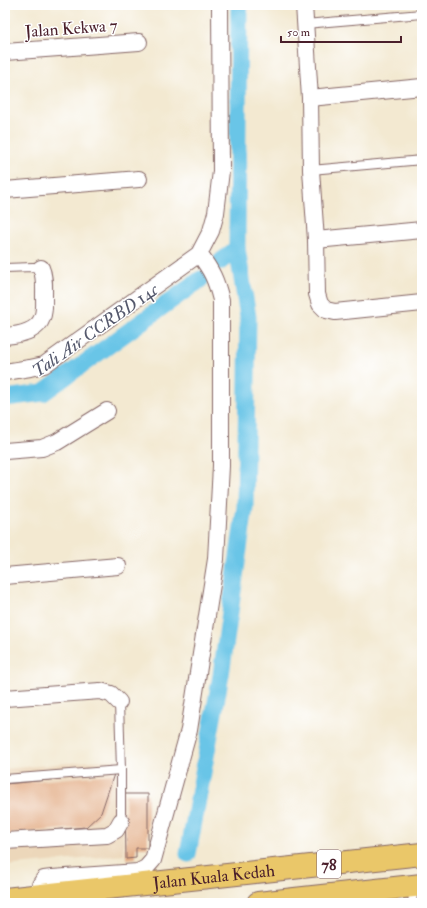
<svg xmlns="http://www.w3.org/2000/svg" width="427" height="908" font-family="'IM FELL Double Pica',serif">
  <rect width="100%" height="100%" fill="#fff"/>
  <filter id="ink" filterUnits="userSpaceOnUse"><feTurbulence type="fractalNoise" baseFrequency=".025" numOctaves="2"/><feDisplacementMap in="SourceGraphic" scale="8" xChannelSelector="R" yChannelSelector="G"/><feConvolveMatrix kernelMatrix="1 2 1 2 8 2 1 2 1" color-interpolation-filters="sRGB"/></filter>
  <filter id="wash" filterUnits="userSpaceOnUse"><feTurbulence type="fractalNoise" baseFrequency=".012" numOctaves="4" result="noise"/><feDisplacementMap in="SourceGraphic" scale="16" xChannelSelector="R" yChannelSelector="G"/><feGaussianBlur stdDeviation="0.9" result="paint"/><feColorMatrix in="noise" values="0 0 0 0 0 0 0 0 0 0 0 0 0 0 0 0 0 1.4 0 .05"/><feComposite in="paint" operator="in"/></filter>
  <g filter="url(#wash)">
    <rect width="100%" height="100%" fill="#f3e9d1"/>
    <path fill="#ecd7ba" d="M 124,758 L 124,855 L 5,866 L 5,769 Z"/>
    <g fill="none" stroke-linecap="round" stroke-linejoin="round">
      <g stroke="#69c5e7" stroke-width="17">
        <path d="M 220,262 L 237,248"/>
        <path d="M 5,398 L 43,393 L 201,279"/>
        <path d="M 188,854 L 221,675 L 245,507 L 248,317 L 237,248 L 239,5"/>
      </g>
    </g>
    <g id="blocks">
      <g fill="#e3ad86">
        <path d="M 114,774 L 101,813 L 86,827 L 5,834 L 5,784 Z"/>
        <path d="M 125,794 L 148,794 L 148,848 L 136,848 L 136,858 L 126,859 Z"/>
      </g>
    </g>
  </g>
  <g filter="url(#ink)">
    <use href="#blocks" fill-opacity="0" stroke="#856665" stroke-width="1"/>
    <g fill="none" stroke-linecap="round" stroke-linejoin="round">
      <defs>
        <g id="service">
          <path d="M 305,24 L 422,14"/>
          <path d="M 311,170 L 422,160"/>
          <path d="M 5,268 L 33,267 L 41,268"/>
          <path d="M 119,702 L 121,770 L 121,821"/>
          <path d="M 5,779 L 121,770"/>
          <path d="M 412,903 L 414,887"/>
        </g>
        <g id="minor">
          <path d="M 304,5 L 310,98 L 311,170 L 316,240 L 317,294 L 320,304 L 326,310 L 335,312 L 422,303"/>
          <path d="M 5,52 L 139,42"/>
          <path d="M 310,98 L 422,87"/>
          <path d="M 5,190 L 139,179"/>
          <path d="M 316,240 L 422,230"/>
          <path d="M 5,336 C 18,335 37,332 42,318 C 45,311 44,303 44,296 C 44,286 45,277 41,268"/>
          <path d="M 5,372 L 30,368 L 44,365 L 199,254 L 211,231 L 216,213 L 221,171 L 220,5"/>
          <path d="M 5,451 L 42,448 L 57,442 L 107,411"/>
          <path d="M 5,576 L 118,566"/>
          <path d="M 5,698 L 100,691 L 111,694 L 119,702"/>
          <path d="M 5,841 L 107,835 L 116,830 L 121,821"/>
          <path d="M 41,895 L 40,885 L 44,879 L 52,878 L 138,872 L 146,868 L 153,860 L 189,730 L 216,559 L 221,466 L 221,300 C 216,280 212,271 199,254"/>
        </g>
        <g id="primary">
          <path id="s1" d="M 5,899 L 422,854"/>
          <path d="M 258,903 L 422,885"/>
        </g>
      </defs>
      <use href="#service" stroke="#856665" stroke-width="10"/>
      <use href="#minor" stroke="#856665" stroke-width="18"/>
      <use href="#primary" stroke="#856665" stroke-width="24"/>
      <use href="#service" stroke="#fff" stroke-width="8"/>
      <use href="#minor" stroke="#fff" stroke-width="16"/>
      <use href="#primary" stroke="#eac769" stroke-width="22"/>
    </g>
  </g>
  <g text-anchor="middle" stroke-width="3" stroke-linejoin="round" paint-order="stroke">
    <rect fill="#fff" stroke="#80626b" stroke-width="1" x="317" y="850" width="24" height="28" rx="3"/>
    <g font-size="16" font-weight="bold" fill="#4a1f2b">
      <text x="329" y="870">78</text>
    </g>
    <g font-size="17" fill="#4a1f2b" stroke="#fff">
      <text transform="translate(71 28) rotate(-4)" y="6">Jalan Kekwa 7</text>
      <text dy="6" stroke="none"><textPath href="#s1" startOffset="210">Jalan Kuala Kedah</textPath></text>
    </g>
    <g font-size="18" font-style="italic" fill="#55596d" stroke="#fff">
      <text transform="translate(95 330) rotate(-35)" y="6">Tali Air CCRBD 14c</text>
    </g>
  </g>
  <rect width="427" height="908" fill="none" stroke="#fff" stroke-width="20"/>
  <path d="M281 36v6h120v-6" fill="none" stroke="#4a1f2b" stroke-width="2"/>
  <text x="287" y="36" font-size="12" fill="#4a1f2b" stroke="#ffffff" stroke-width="3" paint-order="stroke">50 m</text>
</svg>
